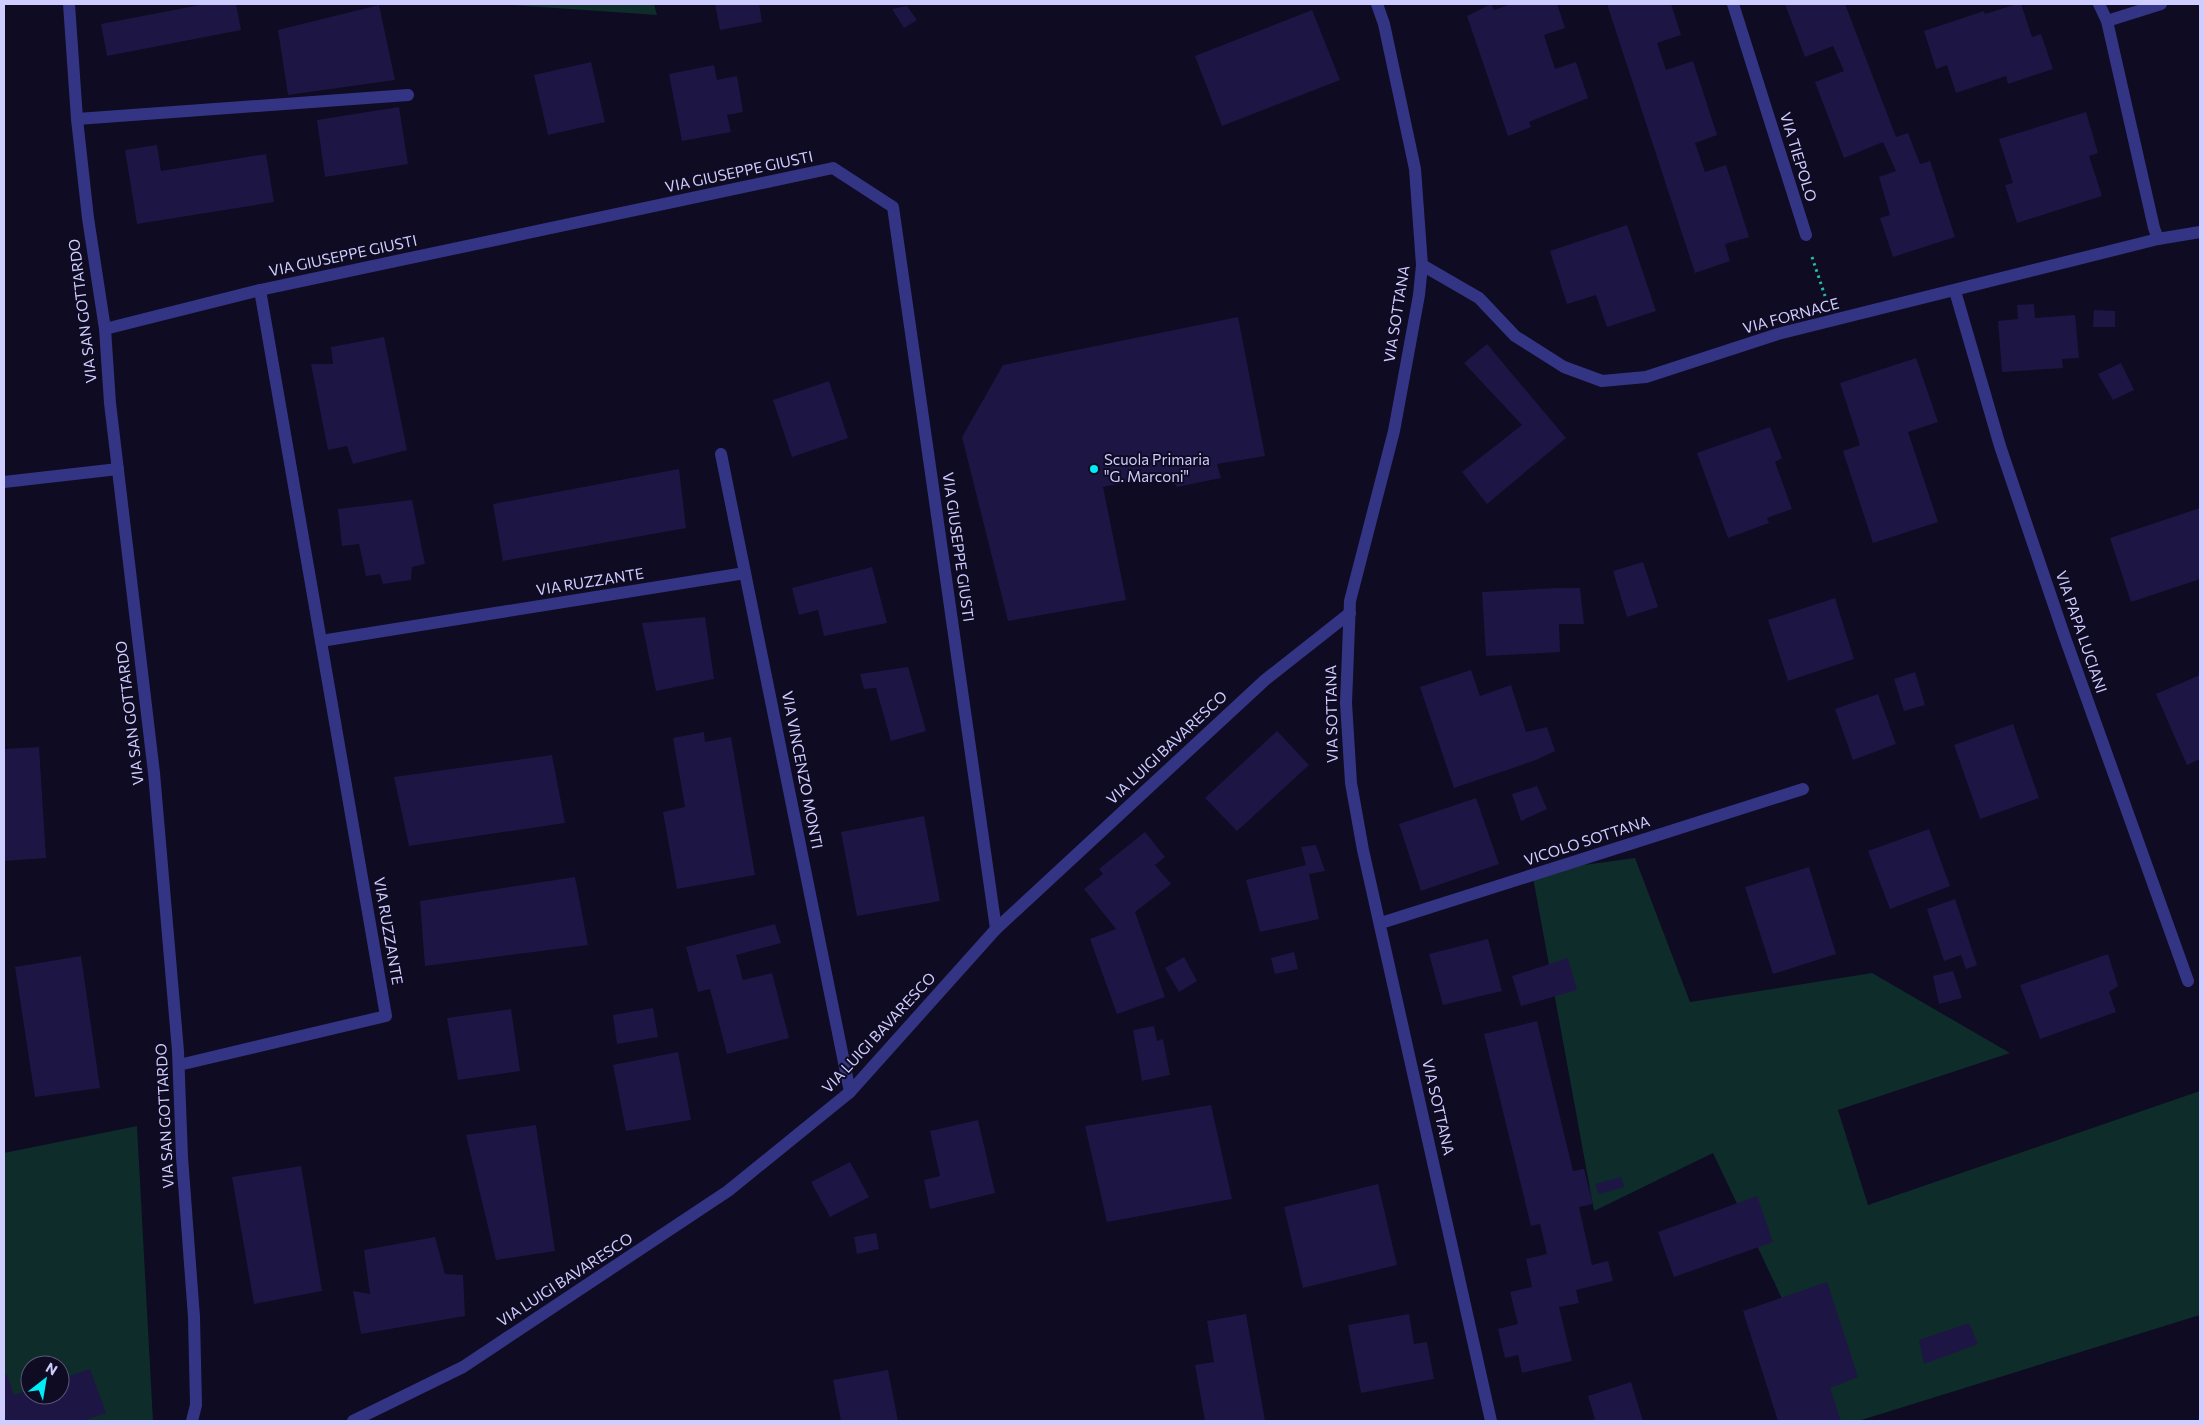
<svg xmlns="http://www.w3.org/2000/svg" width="2204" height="1425" font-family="Commissioner,sans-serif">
  <rect width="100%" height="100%" fill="#0e0b22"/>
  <g fill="#0e2c29" fill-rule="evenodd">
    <path d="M 498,4 L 654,4 L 657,15 Z"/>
    <path d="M 1635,858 L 1690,1002 L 1872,973 L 2010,1053 L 1838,1110 L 1868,1205 L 2200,1091 L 2200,1315 L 1858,1421 L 1840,1421 L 1713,1153 L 1594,1211 L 1532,872 Z"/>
    <path d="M 137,1126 L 153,1421 L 4,1421 L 4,1153 ZM 30,1365 L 60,1365 L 60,1395 L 30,1395 Z"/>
  </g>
  <g fill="#1d1644">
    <path d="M 205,4 L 236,4 L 241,30 L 107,56 L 101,24 Z"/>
    <path d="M 715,4 L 759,4 L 762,22 L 720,30 Z"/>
    <path d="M 1491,4 L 1494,10 L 1511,4 L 1557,4 L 1565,28 L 1544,35 L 1555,69 L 1576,62 L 1588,98 L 1529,122 L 1531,127 L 1508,136 L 1467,16 Z"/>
    <path d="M 1607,4 L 1671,4 L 1681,35 L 1657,43 L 1666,70 L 1693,61 L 1717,135 L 1695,143 L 1705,172 L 1726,165 L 1749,237 L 1725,244 L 1730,261 L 1695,273 Z"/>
    <path d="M 1785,4 L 1845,4 L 1896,137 L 1908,133 L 1920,164 L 1930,161 L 1955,237 L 1893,257 L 1880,218 L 1890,215 L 1879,177 L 1896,171 L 1883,142 L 1844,158 L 1815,82 L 1844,71 L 1833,46 L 1805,57 Z"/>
    <path d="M 2017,4 L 2021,4 L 2032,37 L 2041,34 L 2053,69 L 2008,84 L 2006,76 L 1956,93 L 1947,65 L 1936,69 L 1924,31 L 1984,11 L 1985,14 Z"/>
    <path d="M 379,5 L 395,80 L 288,95 L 278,30 Z"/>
    <path d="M 907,6 L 917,20 L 904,28 L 892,9 Z"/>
    <path d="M 1312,10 L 1340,80 L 1222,126 L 1195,56 Z"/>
    <path d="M 591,62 L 605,122 L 548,135 L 534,75 Z"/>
    <path d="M 714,65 L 717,80 L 737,76 L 743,112 L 727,115 L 731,132 L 682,141 L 669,74 Z"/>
    <path d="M 399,107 L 408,164 L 325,177 L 317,120 Z"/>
    <path d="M 2086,112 L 2098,153 L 2089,156 L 2102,196 L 2017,223 L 2005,185 L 2013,183 L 1999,139 Z"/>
    <path d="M 157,145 L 161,171 L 266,154 L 274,202 L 137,224 L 125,150 Z"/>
    <path d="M 1627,225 L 1656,311 L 1607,327 L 1596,295 L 1567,304 L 1550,251 Z"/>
    <path d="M 2034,304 L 2035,318 L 2075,315 L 2079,358 L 2062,359 L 2063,368 L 2002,372 L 1998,321 L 2018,319 L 2017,305 Z"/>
    <path d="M 2094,310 L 2115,311 L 2115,327 L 2093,327 Z"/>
    <path d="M 1238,317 L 1265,456 L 1217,464 L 1221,478 L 1177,487 L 1168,474 L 1103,487 L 1126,600 L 1008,621 L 962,437 L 1003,365 Z"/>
    <path d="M 384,337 L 407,450 L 353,464 L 347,446 L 328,450 L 311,364 L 333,364 L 331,347 Z"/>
    <path d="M 1487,344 L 1566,438 L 1487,504 L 1462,472 L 1522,425 L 1464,363 Z"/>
    <path d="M 1916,358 L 1938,422 L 1908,432 L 1938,522 L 1873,543 L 1843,451 L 1860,445 L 1840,383 Z"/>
    <path d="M 2121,363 L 2134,390 L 2113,400 L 2098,374 Z"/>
    <path d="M 829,381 L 848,438 L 792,457 L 773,400 Z"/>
    <path d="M 1770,427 L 1782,458 L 1775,462 L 1792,509 L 1767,518 L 1769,523 L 1728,538 L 1697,453 Z"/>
    <path d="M 679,469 L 686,528 L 503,561 L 493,504 Z"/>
    <path d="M 412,500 L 425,564 L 412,567 L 411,580 L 383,584 L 380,574 L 366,576 L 359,544 L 342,546 L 338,509 Z"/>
    <path d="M 2200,508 L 2200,579 L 2131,602 L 2110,538 Z"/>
    <path d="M 1643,562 L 1658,607 L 1627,617 L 1613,571 Z"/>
    <path d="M 872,567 L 887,623 L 824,636 L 818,610 L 799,615 L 792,588 Z"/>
    <path d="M 1557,588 L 1580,588 L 1584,624 L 1559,624 L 1560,652 L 1486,656 L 1482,592 Z"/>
    <path d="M 1835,598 L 1854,659 L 1788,681 L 1768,620 Z"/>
    <path d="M 705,617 L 714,679 L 656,691 L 642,623 Z"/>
    <path d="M 908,667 L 926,731 L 891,741 L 876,688 L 864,689 L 860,674 Z"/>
    <path d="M 1471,670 L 1480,696 L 1511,685 L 1526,732 L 1547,727 L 1555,751 L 1536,760 L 1454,788 L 1420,687 Z"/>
    <path d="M 1915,672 L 1925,705 L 1904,711 L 1894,679 Z"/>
    <path d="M 2200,675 L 2200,759 L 2187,765 L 2156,694 Z"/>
    <path d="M 1878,694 L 1896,744 L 1853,760 L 1835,709 Z"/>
    <path d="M 2013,724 L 2039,798 L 1980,819 L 1954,745 Z"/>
    <path d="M 1277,731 L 1309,765 L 1237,831 L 1205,798 Z"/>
    <path d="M 704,732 L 705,742 L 731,737 L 755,875 L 677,889 L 663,812 L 685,807 L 673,738 Z"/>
    <path d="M 39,747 L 46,858 L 4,861 L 4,749 Z"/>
    <path d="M 552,755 L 565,823 L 409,846 L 394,777 Z"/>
    <path d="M 1537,786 L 1547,809 L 1521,821 L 1512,794 Z"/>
    <path d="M 1476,798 L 1499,864 L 1421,891 L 1399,824 Z"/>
    <path d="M 924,816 L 940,901 L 857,916 L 841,832 Z"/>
    <path d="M 1929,829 L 1950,886 L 1890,909 L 1868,851 Z"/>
    <path d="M 1145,832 L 1165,857 L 1155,865 L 1171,884 L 1135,912 L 1165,997 L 1117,1014 L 1090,939 L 1116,929 L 1084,889 L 1103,874 L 1099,869 Z"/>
    <path d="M 1316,845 L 1325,871 L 1309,874 L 1319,919 L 1260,932 L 1246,880 L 1306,865 L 1301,847 Z"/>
    <path d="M 1809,867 L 1836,954 L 1773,974 L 1745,887 Z"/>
    <path d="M 575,877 L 588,945 L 425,966 L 420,901 Z"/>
    <path d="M 1955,899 L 1977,965 L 1966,969 L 1961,955 L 1944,961 L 1927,909 Z"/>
    <path d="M 775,924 L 781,943 L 736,955 L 743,980 L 772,973 L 789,1038 L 727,1054 L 710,989 L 698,992 L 686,947 Z"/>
    <path d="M 1488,939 L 1502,991 L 1443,1005 L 1429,954 Z"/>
    <path d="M 1294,952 L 1298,969 L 1275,974 L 1271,958 Z"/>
    <path d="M 2108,954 L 2118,986 L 2109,992 L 2116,1012 L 2040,1039 L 2020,985 Z"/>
    <path d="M 81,956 L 100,1088 L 35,1097 L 15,967 Z"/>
    <path d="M 1184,957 L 1197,981 L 1179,992 L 1165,968 Z"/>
    <path d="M 1568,958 L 1577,990 L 1521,1006 L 1512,976 Z"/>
    <path d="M 1953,971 L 1962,998 L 1939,1004 L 1933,976 Z"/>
    <path d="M 653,1008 L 658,1037 L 617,1044 L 613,1015 Z"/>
    <path d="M 511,1009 L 520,1071 L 458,1080 L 447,1018 Z"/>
    <path d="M 1537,1021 L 1573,1171 L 1584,1169 L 1593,1204 L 1579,1207 L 1592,1265 L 1608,1261 L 1613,1281 L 1576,1290 L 1579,1303 L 1559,1307 L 1572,1361 L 1522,1373 L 1518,1355 L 1505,1358 L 1498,1329 L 1518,1324 L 1510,1292 L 1532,1287 L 1526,1259 L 1547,1254 L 1540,1224 L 1531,1226 L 1484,1034 Z"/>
    <path d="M 1154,1026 L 1157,1041 L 1163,1039 L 1170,1075 L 1142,1081 L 1133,1030 Z"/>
    <path d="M 678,1052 L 691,1120 L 626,1131 L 613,1065 Z"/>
    <path d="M 1211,1105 L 1232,1199 L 1107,1222 L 1085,1126 Z"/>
    <path d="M 978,1120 L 995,1193 L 930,1209 L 924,1180 L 940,1176 L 930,1131 Z"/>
    <path d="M 536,1125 L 555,1251 L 496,1260 L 466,1135 Z"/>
    <path d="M 850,1162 L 869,1197 L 830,1217 L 811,1182 Z"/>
    <path d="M 301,1166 L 322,1291 L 254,1304 L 232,1177 Z"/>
    <path d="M 1621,1177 L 1624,1187 L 1599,1194 L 1595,1184 Z"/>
    <path d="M 1378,1184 L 1397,1265 L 1303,1288 L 1284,1207 Z"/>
    <path d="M 1757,1196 L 1773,1242 L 1674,1277 L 1658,1232 Z"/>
    <path d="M 876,1233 L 879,1249 L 857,1254 L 854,1237 Z"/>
    <path d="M 435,1237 L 445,1274 L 463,1275 L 465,1316 L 361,1334 L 353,1291 L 370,1294 L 364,1250 Z"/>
    <path d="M 1827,1282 L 1858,1377 L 1830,1388 L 1841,1421 L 1778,1421 L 1743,1311 Z"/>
    <path d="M 1246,1314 L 1265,1421 L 1205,1421 L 1195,1365 L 1214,1362 L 1207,1321 Z"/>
    <path d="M 1409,1314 L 1414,1344 L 1427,1342 L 1434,1379 L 1361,1393 L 1348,1325 Z"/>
    <path d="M 1969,1323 L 1978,1344 L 1924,1364 L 1919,1340 Z"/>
    <path d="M 90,1369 L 106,1413 L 83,1421 L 4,1421 L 4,1375 L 7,1374 L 14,1395 L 30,1390 L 30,1395 L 60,1395 L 60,1379 Z"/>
    <path d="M 888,1370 L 898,1421 L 841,1421 L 833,1380 Z"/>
    <path d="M 1631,1382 L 1643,1421 L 1588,1421 L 1595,1419 L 1588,1396 Z"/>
  </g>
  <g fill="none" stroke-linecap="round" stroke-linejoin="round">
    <path stroke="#25bba9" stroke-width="3" stroke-dasharray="2.5 4" stroke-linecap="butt" d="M 1812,257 L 1825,296"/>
    <g stroke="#333484" stroke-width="12">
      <path d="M 69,4 L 77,119 L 88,218 L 105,329 L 110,403 L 154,773 L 178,1051 L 182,1157 L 194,1317 L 196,1405 L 192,1421"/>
      <path d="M 1377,4 L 1384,24 L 1415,169 L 1422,265 L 1419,295 L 1394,431 L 1350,601 L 1346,703 L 1351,783 L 1363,850 L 1491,1421"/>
      <path d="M 1733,4 L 1806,235"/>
      <path d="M 2099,4 L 2107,21 L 2154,228 L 2158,239"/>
      <path d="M 2107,21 L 2161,4"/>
      <path d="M 77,119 L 408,95"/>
      <path d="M 1422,265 L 1479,298 L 1515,336 L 1564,367 L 1602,381 L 1646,377 L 1778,334 L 2158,239 L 2200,232"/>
      <path d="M 1955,291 L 2000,446 L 2064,635 L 2188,981"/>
      <path d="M 105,329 L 260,290 L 833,168 L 893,207 L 996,929"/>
      <path d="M 721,454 L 850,1092"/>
      <path d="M 4,482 L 118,469"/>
      <path d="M 321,641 L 745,573"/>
      <path d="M 1381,923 L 1803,789"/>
      <path d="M 179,1065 L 386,1016 L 260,290"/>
      <path d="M 353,1421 L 463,1367 L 728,1191 L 850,1092 L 996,929 L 1265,680 L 1350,613"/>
    </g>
  </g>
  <circle fill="#00ecf7" stroke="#0e0b22" stroke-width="2" cx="1094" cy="469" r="5"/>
  <g text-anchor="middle" stroke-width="4" stroke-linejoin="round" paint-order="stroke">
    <g font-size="15" fill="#cfccff" stroke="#0e0b22">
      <text transform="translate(1798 157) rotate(73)" y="5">VIA TIEPOLO</text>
      <text transform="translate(739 172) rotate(-12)" y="5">VIA GIUSEPPE GIUSTI</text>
      <text transform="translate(343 256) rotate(-12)" y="5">VIA GIUSEPPE GIUSTI</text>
      <text transform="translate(83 311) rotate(-97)" y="5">VIA SAN GOTTARDO</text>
      <text transform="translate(1397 314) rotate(-81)" y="5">VIA SOTTANA</text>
      <text transform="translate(1791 316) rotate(-15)" y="5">VIA FORNACE</text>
      <text transform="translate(958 547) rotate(82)" y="5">VIA GIUSEPPE GIUSTI</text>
      <text transform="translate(590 582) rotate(-9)" y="5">VIA RUZZANTE</text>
      <text transform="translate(2081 632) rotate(71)" y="5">VIA PAPA LUCIANI</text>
      <text transform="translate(130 713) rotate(-97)" y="5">VIA SAN GOTTARDO</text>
      <text transform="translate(1332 714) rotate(-91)" y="5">VIA SOTTANA</text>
      <text transform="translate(1167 748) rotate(-43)" y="5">VIA LUIGI BAVARESCO</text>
      <text transform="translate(802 770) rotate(79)" y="5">VIA VINCENZO MONTI</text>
      <text transform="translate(1587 841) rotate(-18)" y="5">VICOLO SOTTANA</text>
      <text transform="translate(388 931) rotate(80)" y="5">VIA RUZZANTE</text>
      <text transform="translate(879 1033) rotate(-47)" y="5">VIA LUIGI BAVARESCO</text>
      <text transform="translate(1438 1107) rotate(77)" y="5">VIA SOTTANA</text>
      <text transform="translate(165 1116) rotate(-93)" y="5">VIA SAN GOTTARDO</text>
      <text transform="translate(565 1280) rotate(-33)" y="5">VIA LUIGI BAVARESCO</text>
    </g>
    <g font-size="15" fill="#cfccff" stroke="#0e0b22" text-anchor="start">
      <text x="1104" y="465">Scuola Primaria<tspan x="1104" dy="17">"G. Marconi"</tspan></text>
    </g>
  </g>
  <rect width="2204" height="1425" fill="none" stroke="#cfccff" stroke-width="10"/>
  <g transform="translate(45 1380) rotate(31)"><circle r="24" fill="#0e0b22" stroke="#5b587a"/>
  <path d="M0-4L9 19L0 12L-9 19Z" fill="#00ecf7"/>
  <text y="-8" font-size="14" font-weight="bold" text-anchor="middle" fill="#cfccff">N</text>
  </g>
</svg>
